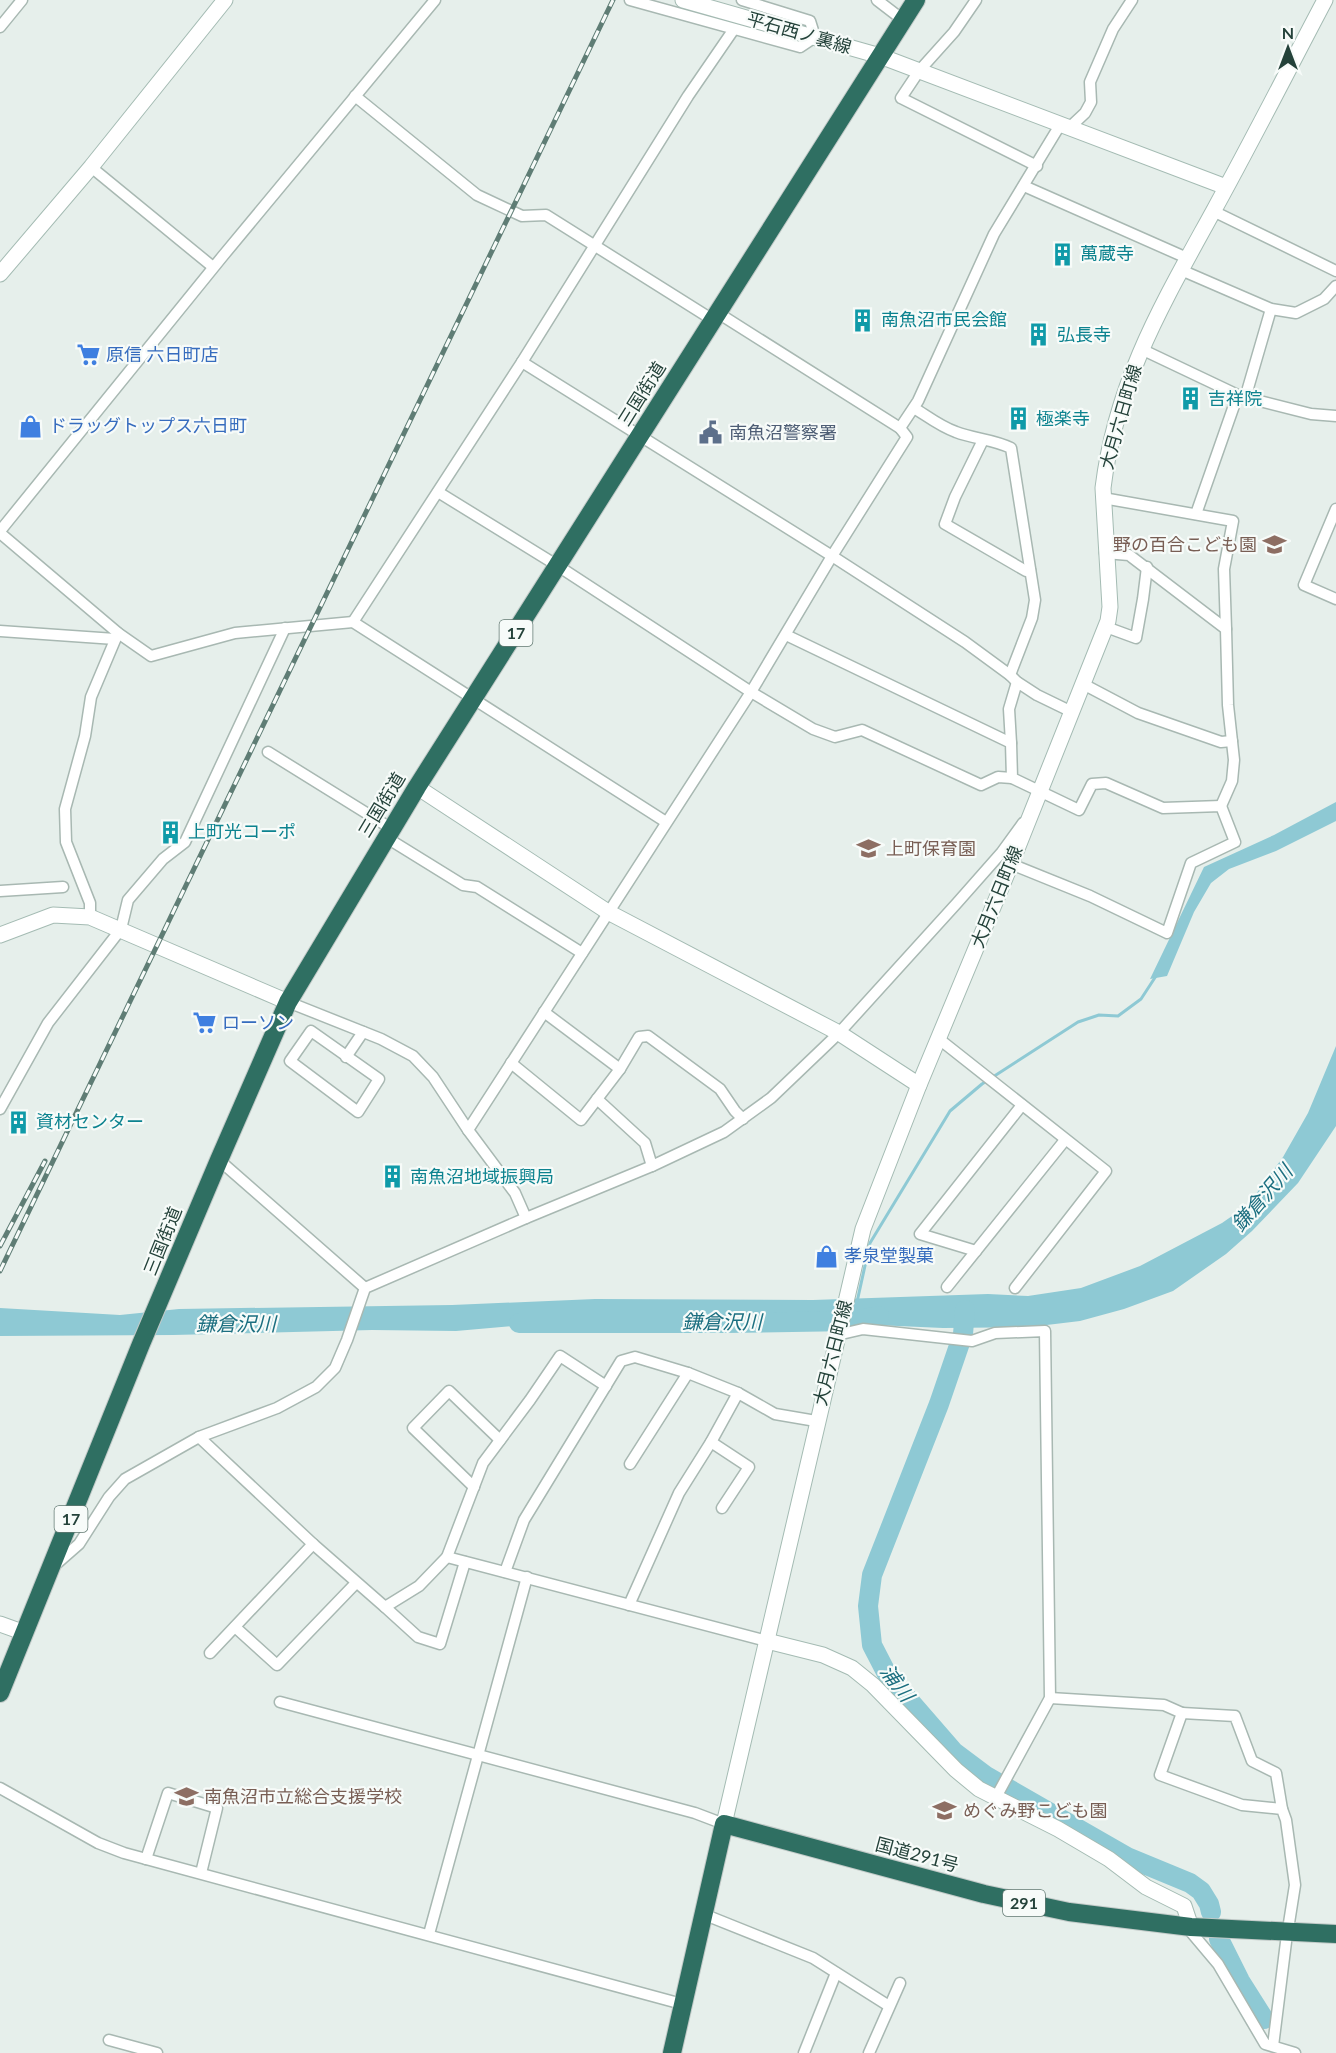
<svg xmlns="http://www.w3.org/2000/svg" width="1336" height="2053" font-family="Lato,'Noto Sans JP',sans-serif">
  <rect width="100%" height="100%" fill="#e6efeb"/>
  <g fill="#8ec9d4">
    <path d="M 1336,802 L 1336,821 L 1276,851 L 1229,869 L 1211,883 L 1194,912 L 1167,976 L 1150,979 L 1204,867 L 1274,835 Z"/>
    <path d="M 1336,1046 L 1336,1126 L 1298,1183 L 1252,1231 L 1226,1254 L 1173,1291 L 1124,1309 L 1080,1321 L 1030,1327 L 943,1328 L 876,1325 L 815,1316 L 596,1319 L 456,1331 L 372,1330 L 173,1335 L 0,1336 L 0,1308 L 120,1315 L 179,1309 L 452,1305 L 595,1299 L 813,1300 L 988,1294 L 1028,1296 L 1081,1288 L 1140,1266 L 1222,1223 L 1248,1205 L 1283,1157 L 1308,1113 Z"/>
  </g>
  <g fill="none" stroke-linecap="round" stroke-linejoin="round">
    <path stroke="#8ec9d4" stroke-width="3" d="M 857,1302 L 870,1243 L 950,1111 L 982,1084 L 1078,1022 L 1099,1015 L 1118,1016 L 1141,999 L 1156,976"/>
    <g stroke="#8ec9d4" stroke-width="20">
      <path d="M 965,1310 L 963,1334 L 939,1404 L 872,1575 L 868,1606 L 872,1645 L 888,1676 L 954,1752 L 986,1776 L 1127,1857 L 1190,1883 L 1201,1891 L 1209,1904 L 1211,1912"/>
      <path d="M 519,1323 L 724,1323 L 853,1321 L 879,1316"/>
      <path d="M 1219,1939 L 1240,1981 L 1264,2019"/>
    </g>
    <defs>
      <g id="street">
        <path d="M 630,0 L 800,47 L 815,37 L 810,21 L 742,0"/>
        <path d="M 877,0 L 903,20"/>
        <path d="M 976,0 L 954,32 L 919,71 L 901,98 L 1037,166"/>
        <path d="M 0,27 L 22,0"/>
        <path d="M 734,29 L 688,96 L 522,362 L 832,556 L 965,642 L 1010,675 L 1017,682 L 1037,695 L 1072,712"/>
        <path d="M 355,96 L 477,195 L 522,216 L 546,215 L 713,320"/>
        <path d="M 1069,128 L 1085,113 L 1091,102 L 1090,82 L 1113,29 L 1132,0"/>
        <path d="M 91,167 L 213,267"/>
        <path d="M 1024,186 L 1187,258"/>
        <path d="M 1213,211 L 1336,271"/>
        <path d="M 1181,270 L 1271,309 L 1296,313 L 1324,299 L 1336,286"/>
        <path d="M 1141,349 L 1240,396 L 1311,414 L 1336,416"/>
        <path d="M 914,408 C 927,416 941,427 956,432 C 974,439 993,439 1011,448 L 1035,600 L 1032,618 L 1010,675"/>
        <path d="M 900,428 L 918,401 L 994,234 L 1060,125"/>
        <path d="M 983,440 L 955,497 L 945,524 L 1026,571 L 1030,570"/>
        <path d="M 438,492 L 558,566 L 751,692 L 813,729 L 835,737 L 862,730 L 981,785 L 998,777 L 1012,778"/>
        <path d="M 1103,498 L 1233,521 L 1224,569 L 1226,629"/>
        <path d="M 1336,509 L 1304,585 L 1336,599"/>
        <path d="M 1196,514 L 1237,397 L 1246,395 L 1271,309"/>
        <path d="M 0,531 L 222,257 L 435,0"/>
        <path d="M 0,533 L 118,633 L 151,656 L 235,633 L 353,622 L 666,822"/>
        <path d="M 1105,553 L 1129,555 L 1226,629 L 1228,705 L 1234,760 L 1232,781 L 1221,806"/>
        <path d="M 353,622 L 522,362"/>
        <path d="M 1106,627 L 1136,638 L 1143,599 L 1147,567"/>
        <path d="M 0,631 L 115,639"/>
        <path d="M 786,635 L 1011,743 L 1012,778 L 1079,810 L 1092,784 L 1106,783 L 1163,808 L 1221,806 L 1235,842 L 1191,863 L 1167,933 L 1090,896 L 1011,864"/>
        <path d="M 1083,684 L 1138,713 L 1221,742 L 1232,741"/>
        <path d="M 1011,743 L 1009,709 L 1017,682"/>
        <path d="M 268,752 L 392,829"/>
        <path d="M 387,838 L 463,885 L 477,887 L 582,953"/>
        <path d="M 0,891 L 63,887"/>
        <path d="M 90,917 L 90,903 L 66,842 L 65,809 L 85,736 L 91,697 L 118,633"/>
        <path d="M 288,1002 L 381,1039 L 413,1056 L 433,1077 L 468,1130 L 515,1193 L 526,1218"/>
        <path d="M 544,1012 L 620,1069"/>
        <path d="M 311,1031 L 379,1079 L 358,1112 L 290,1061 Z"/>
        <path d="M 939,1039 L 1106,1171 L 1015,1288"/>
        <path d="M 346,1057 L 363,1032"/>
        <path d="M 511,1063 L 581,1120 L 620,1069 L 639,1037 L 648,1036 L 720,1089 L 735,1111 L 743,1119"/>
        <path d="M 597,1099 L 645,1143 L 652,1166"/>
        <path d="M 0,1109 L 48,1023 L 121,929 L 128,900 L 163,859 L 185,842 L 285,628"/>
        <path d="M 468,1130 L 751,692 L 832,556 L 907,437 L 900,428 L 718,313"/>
        <path d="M 219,1160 L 365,1288"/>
        <path d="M 976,1251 L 920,1234 L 1022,1105"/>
        <path d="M 947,1287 L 1065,1140"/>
        <path d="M 837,1335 L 863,1329 L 972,1341 L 995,1333 L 1045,1331 L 1050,1698 L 995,1799"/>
        <path d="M 199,1437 L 313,1544 L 385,1607 L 419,1586 L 447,1557 L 483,1463 L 530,1400 L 560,1356 L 606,1386"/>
        <path d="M 711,1442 L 749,1467 L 722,1508"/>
        <path d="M 630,1464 L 688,1373"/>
        <path d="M 474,1487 L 413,1428 L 449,1391 L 500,1440"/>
        <path d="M 447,1557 L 767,1641"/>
        <path d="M 55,1565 L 79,1544 L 109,1497 L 125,1479 L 199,1437 L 277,1408 L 316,1387 L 335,1368 L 347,1340 L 365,1288 L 526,1218 L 652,1166 L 724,1132 L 771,1098 L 839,1033 L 957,903 L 1002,852 L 1023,823"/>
        <path d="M 505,1572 L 524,1520 L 621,1361 L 635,1357 L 688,1373 L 738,1393 L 775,1414 L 816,1421"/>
        <path d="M 629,1605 L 679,1493 L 711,1442 L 738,1393"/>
        <path d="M 385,1607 L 418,1637 L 440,1644 L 465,1562"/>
        <path d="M 235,1627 L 277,1665 L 356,1583"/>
        <path d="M 210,1653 L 313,1544"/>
        <path d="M 1050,1698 L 1164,1705 L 1182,1713 L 1160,1775 L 1242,1805 L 1282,1809 L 1286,1820 L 1295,1885 L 1289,1923"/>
        <path d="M 280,1702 L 695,1813 L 724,1824"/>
        <path d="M 1182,1713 L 1235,1716 L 1252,1761 L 1276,1773 L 1282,1809"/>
        <path d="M 0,1788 L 98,1843 L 124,1853 L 682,2004"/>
        <path d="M 146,1859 L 168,1793 L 217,1808 L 201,1873"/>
        <path d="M 703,1914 L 813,1958 L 889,2006"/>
        <path d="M 1191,1927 L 1191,1932 L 1218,1964 L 1265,2044 L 1295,2053"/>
        <path d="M 429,1934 L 527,1577"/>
        <path d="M 109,2040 L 157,2053"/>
        <path d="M 1273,2046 L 1286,1942"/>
        <path d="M 804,2053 L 836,1973"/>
        <path d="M 869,2053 L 900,1983"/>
      </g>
      <g id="secondary">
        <path d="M 683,0 L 880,56 L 1226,187"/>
        <path d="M 0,274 L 91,167 L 225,0"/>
        <path d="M 417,787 L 608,912 L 839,1033 L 919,1085"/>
        <path d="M 0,935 L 53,915 L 90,917 L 288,1002"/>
        <path d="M 0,1624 L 25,1633"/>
        <path d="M 767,1641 L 823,1655 L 852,1668 L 873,1685 L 956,1770 L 979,1789 L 1058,1829 L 1109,1859 L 1146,1887 L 1184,1906 L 1191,1927"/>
        <path d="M 724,1824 L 863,1229 L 919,1085 L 1011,864 L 1108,621 L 1110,607 L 1103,488 C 1116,381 1163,303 1214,210 C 1252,141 1288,70 1325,0"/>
      </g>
      <g id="highway">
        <path d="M 0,1693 L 141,1344 L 219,1160 L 288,1002 L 417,787 L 916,0"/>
        <path d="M 672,2053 L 724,1824 L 984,1894 L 1069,1912 L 1191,1927 L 1336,1934"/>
      </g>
    </defs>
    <use href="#street" stroke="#a8b8b2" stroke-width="13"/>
    <use href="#secondary" stroke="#a4bbb3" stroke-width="17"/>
    <use href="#highway" stroke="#c2cac8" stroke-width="20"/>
    <use href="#street" stroke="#fff" stroke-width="10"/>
    <use href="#secondary" stroke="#fff" stroke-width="15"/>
    <use href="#highway" stroke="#2f6f62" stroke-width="18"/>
    <defs>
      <g id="rail">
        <path d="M 0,1246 L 45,1161"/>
        <path d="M 0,1271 L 613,0"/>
      </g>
    </defs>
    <use href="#rail" stroke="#5f7d75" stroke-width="5"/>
    <use href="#rail" stroke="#f7fbf9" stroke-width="3" stroke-dasharray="9" stroke-linecap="butt"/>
  </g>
  <defs>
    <symbol id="building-bare" viewBox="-9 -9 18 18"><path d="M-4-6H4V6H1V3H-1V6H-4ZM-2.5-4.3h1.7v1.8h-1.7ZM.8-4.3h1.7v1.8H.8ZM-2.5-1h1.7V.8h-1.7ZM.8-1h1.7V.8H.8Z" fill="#0f9aa8" stroke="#f7fbf9" stroke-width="2.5" paint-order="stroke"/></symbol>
    <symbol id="supermarket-bare" viewBox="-9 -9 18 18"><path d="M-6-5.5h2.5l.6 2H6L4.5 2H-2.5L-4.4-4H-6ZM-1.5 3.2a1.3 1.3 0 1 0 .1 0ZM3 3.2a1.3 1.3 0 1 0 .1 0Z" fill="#3f7fe0" stroke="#f7fbf9" stroke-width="2.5" paint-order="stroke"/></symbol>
    <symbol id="shop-bare" viewBox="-9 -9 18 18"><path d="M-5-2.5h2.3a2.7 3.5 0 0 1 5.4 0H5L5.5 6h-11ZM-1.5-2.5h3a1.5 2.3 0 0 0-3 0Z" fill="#3f7fe0" stroke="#f7fbf9" stroke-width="2.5" paint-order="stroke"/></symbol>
    <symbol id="civic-bare" viewBox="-9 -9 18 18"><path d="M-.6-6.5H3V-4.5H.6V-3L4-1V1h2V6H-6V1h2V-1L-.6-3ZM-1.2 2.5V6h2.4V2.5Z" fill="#5c6f8a" stroke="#f7fbf9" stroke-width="2.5" paint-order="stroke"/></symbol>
    <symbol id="school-bare" viewBox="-9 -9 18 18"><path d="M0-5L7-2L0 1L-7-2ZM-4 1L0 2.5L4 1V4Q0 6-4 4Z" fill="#8d6e63" stroke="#f7fbf9" stroke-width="2.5" paint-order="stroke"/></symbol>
  </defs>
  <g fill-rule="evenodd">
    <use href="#building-bare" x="1046" y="238" width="33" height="33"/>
    <use href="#building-bare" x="846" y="304" width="33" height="33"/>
    <use href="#building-bare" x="1022" y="318" width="33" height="33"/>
    <use href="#supermarket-bare" x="72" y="338" width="33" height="33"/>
    <use href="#building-bare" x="1174" y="382" width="33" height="33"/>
    <use href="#building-bare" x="1002" y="402" width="33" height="33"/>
    <use href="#shop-bare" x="14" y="410" width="33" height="33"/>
    <use href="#civic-bare" x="694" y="416" width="33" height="33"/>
    <use href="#school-bare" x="1258" y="528" width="33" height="33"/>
    <use href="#building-bare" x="154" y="816" width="33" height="33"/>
    <use href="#school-bare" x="852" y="832" width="33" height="33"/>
    <use href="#supermarket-bare" x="188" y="1006" width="33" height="33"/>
    <use href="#building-bare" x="2" y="1106" width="33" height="33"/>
    <use href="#building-bare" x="376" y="1160" width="33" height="33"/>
    <use href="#shop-bare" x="810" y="1240" width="33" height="33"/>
    <use href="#school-bare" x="170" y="1780" width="33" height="33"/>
    <use href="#school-bare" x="928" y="1794" width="33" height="33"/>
  </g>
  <g text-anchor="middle" stroke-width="4.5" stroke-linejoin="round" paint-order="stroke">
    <g fill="#f7fbf9" stroke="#637a73" stroke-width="1.5">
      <rect x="499.5" y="620" width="33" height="26" rx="4.5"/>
      <rect x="54.5" y="1506" width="33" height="26" rx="4.5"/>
      <rect x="1003" y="1890" width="42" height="26" rx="4.5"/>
    </g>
    <g font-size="16" font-weight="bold" fill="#24423a">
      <text x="516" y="639">17</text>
      <text x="71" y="1525">17</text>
      <text x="1024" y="1909">291</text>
    </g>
    <g font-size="18" fill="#24423a" stroke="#f7fbf9">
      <text transform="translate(799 33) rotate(16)" y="6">平石西ノ裏線</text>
      <text transform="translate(642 394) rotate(-58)" y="6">三国街道</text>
      <text transform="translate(1121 417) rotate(-74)" y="6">大月六日町線</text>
      <text transform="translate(382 805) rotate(-59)" y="6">三国街道</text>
      <text transform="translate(997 897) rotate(-68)" y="6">大月六日町線</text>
      <text transform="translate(163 1241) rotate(-68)" y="6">三国街道</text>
      <text transform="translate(833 1353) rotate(-76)" y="6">大月六日町線</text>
      <text transform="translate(917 1855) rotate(15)" y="6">国道291号</text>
    </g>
    <g font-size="18" fill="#0d838f" stroke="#f7fbf9" text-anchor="start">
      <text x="1080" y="260">萬蔵寺</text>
      <text x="881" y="326">南魚沼市民会館</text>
      <text x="1057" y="341">弘長寺</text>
      <text x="1208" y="405">吉祥院</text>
      <text x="1036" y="425">極楽寺</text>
      <text x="188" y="838">上町光コーポ</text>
      <text x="36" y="1128">資材センター</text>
      <text x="410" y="1183">南魚沼地域振興局</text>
    </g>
    <g font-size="18" fill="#366cbe" stroke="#f7fbf9" text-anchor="start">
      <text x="106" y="361">原信 六日町店</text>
      <text x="49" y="432">ドラッグトップス六日町</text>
      <text x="222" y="1029">ローソン</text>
      <text x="844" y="1262">孝泉堂製菓</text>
    </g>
    <g font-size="18" fill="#4e5e75" stroke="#f7fbf9" text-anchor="start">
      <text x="729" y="439">南魚沼警察署</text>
    </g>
    <g font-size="18" fill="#785e54" stroke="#f7fbf9" text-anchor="start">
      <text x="1257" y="551" text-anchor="end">野の百合こども園</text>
      <text x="886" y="855">上町保育園</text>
      <text x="204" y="1803">南魚沼市立総合支援学校</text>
      <text x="963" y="1817">めぐみ野こども園</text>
    </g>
    <g font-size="20" font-style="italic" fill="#1c6f80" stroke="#f7fbf9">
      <text transform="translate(1262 1198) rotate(-49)" y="7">鎌倉沢川</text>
      <text x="722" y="1329">鎌倉沢川</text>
      <text x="236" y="1331">鎌倉沢川</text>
      <text transform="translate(897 1683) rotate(53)" y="7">浦川</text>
    </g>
  </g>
  <g transform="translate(1288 48)" stroke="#f7fbf9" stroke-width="4.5" paint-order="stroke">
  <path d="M0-4.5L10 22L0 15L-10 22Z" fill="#24423a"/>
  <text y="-9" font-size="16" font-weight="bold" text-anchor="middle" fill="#24423a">N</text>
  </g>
</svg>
